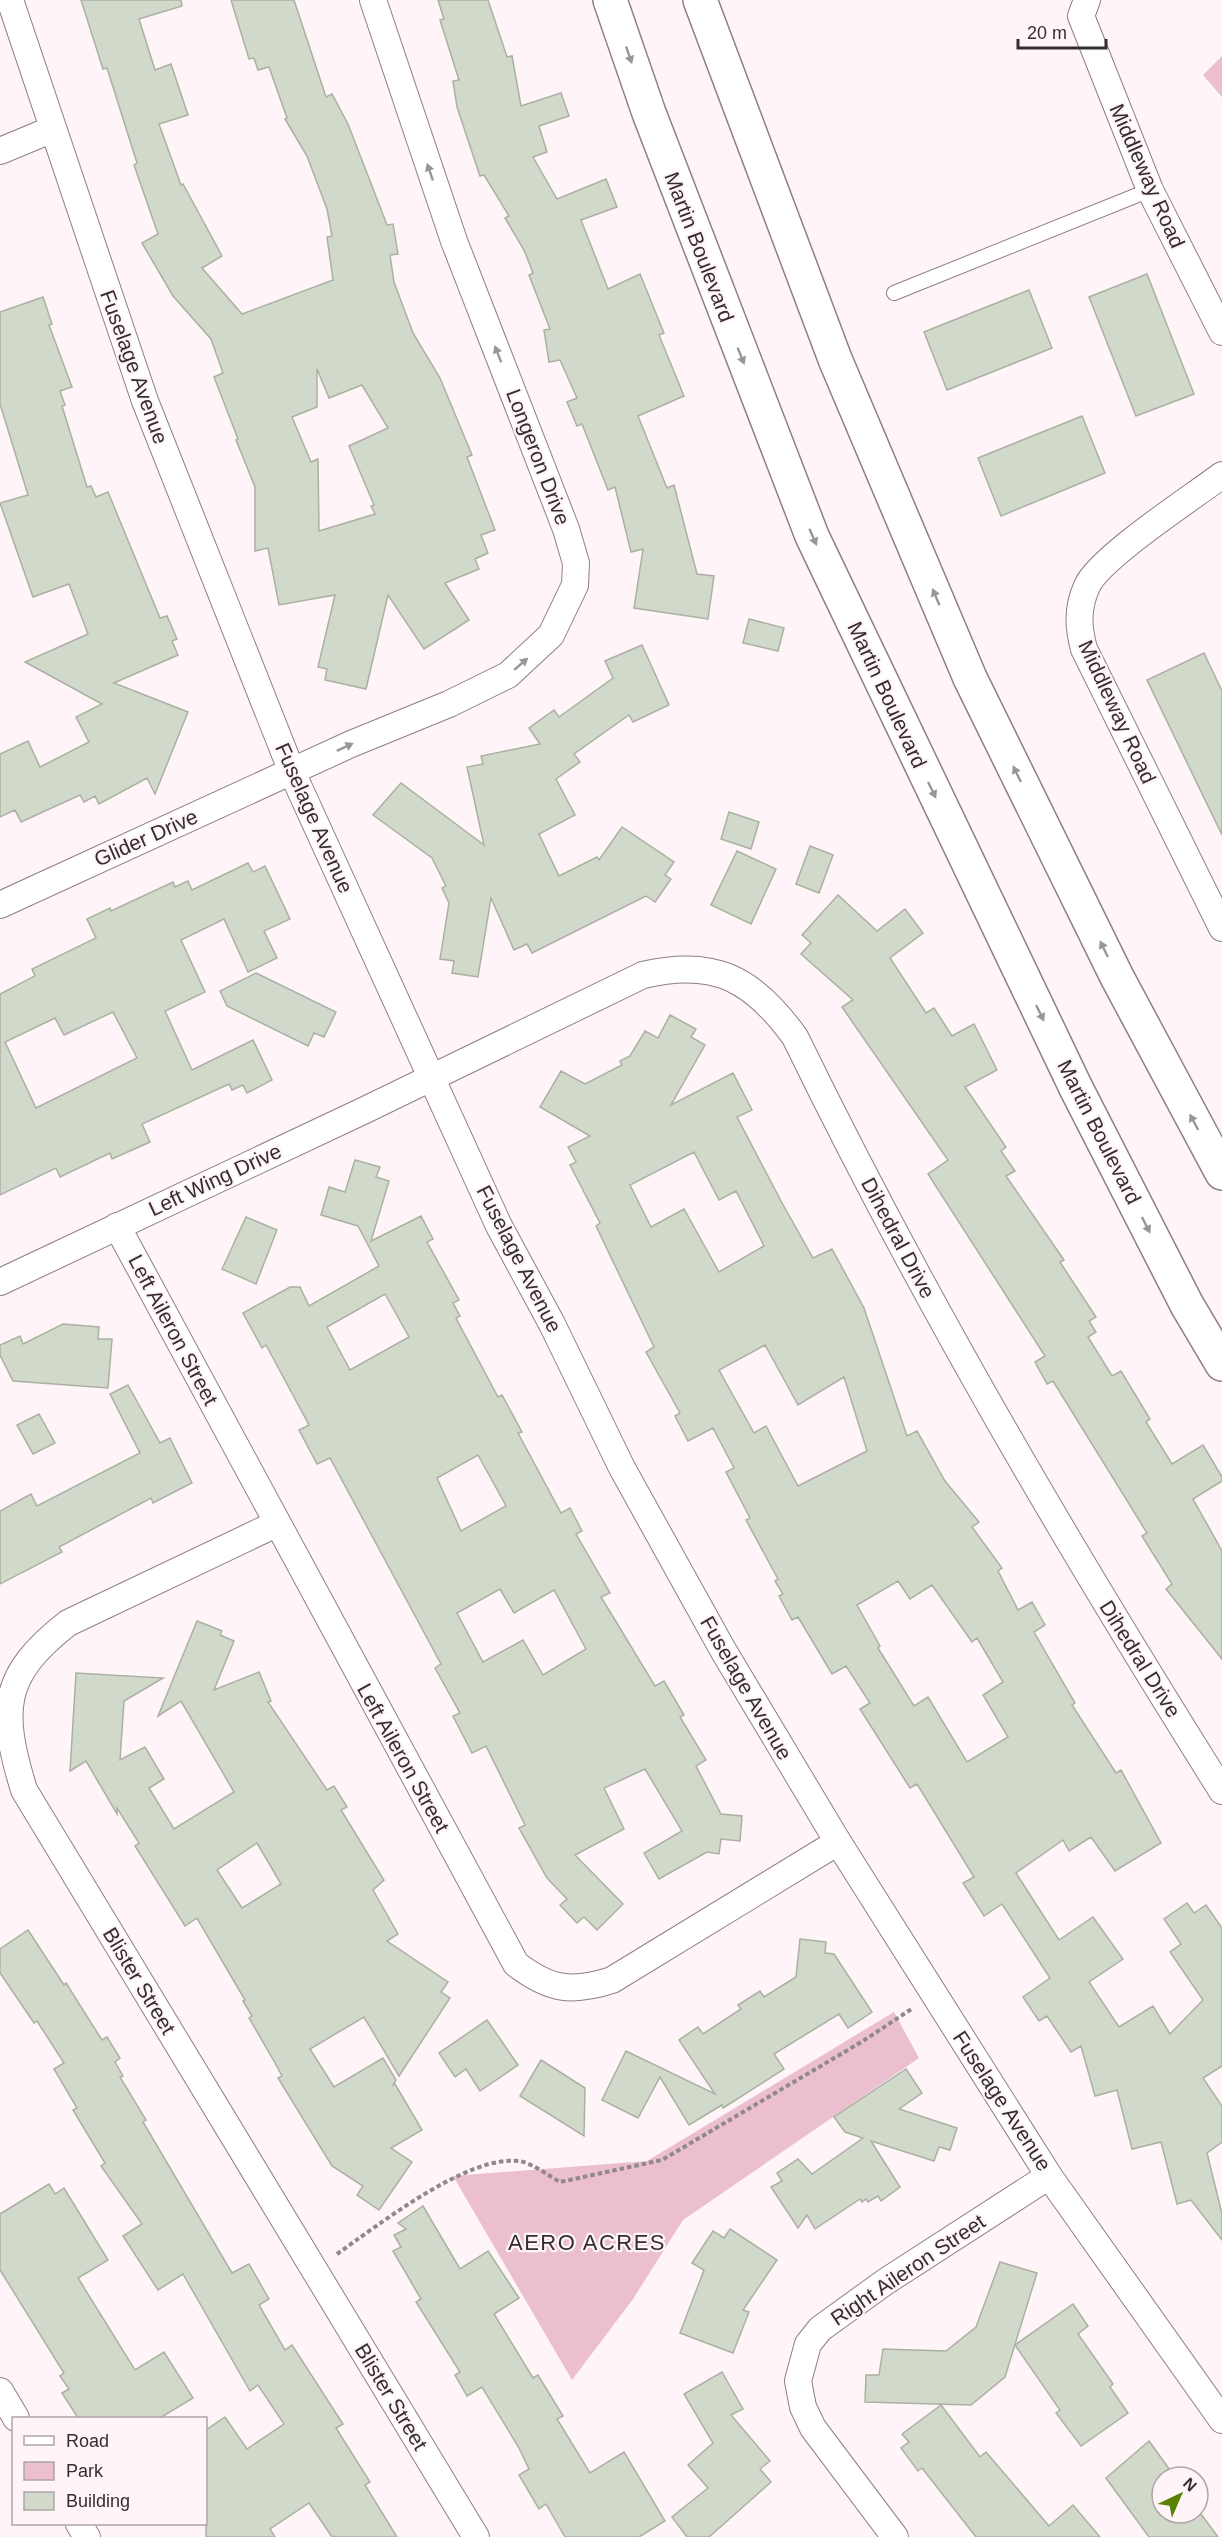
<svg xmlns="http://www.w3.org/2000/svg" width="1222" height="2537" font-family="Arial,sans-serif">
  <rect width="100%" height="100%" fill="#fff4f8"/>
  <g fill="#ebbfd0">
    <path d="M 1222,56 L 1222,97 L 1203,75 Z"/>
    <path d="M 894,2012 L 919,2058 L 683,2220 L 633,2299 L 572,2380 L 453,2176 L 647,2161 Z"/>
  </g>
  <g fill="#d1d9ca" stroke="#aab1a2" stroke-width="1.5" fill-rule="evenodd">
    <path d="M 81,0 L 181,0 L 182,6 L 139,19 L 155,70 L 171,64 L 188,115 L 159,124 L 181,185 L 183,184 L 222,256 L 202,268 L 242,314 L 333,280 L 327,237 L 332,236 L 327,209 L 307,156 L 285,119 L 287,118 L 269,67 L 258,70 L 254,58 L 249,59 L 231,0 L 294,0 L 326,97 L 332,94 L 348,124 L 387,225 L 393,224 L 398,254 L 390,255 L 394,282 L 413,333 L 440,378 L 472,455 L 467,457 L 495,530 L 481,535 L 488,553 L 475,559 L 479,569 L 445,583 L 469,620 L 424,649 L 388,595 L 366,689 L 325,680 L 327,669 L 318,667 L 335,595 L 279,605 L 268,548 L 255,551 L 255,487 L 236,440 L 238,439 L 214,377 L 223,373 L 211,339 L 173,296 L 142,243 L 158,234 L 134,165 L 137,163 L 107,68 L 103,69 ZM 317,369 L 329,398 L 362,385 L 388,428 L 349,446 L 374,505 L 371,506 L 375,514 L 319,531 L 318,459 L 311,462 L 292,417 L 317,407 Z"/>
    <path d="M 438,0 L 488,0 L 507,57 L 512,56 L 521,106 L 561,93 L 569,116 L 539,126 L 547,152 L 533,157 L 557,199 L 606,179 L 617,207 L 581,220 L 608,289 L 640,274 L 664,333 L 659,335 L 684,396 L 638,416 L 667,488 L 674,485 L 697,574 L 714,576 L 708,619 L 634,608 L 643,549 L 631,552 L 615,487 L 608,490 L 582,424 L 577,426 L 567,402 L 577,398 L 560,360 L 549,362 L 544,330 L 550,329 L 529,275 L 533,273 L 524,250 L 505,218 L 509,216 L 484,175 L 480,176 L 457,107 L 453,81 L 459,80 L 440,20 L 444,19 Z"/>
    <path d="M 1147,274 L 1194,394 L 1136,416 L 1089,297 Z"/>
    <path d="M 1029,290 L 1052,348 L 947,390 L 924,332 Z"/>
    <path d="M 43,297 L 52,324 L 49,325 L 72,387 L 60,391 L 65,405 L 62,406 L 87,487 L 91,486 L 96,497 L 108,492 L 160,618 L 167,616 L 177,639 L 172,641 L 178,655 L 114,683 L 188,712 L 155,794 L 147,778 L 99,804 L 95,796 L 84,802 L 80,795 L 21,822 L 15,810 L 0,817 L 0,754 L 28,741 L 40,767 L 89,742 L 76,717 L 102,704 L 25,662 L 88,634 L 69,584 L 33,597 L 0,503 L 28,495 L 0,404 L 0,312 Z"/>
    <path d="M 1082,416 L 1105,473 L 1001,516 L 978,458 Z"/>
    <path d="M 749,619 L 784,628 L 778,651 L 743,643 Z"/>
    <path d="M 642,645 L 669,705 L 633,722 L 629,715 L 574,754 L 580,762 L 556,779 L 575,815 L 539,834 L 559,876 L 597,857 L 599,860 L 622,827 L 674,862 L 665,875 L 671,879 L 655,902 L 646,896 L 532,953 L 527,944 L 514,950 L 491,898 L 478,977 L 452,973 L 454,961 L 440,959 L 449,903 L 442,888 L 446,886 L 432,858 L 373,815 L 401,783 L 484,845 L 467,767 L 483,764 L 481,756 L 540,744 L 529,728 L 554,710 L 559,717 L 613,678 L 605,661 Z"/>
    <path d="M 1204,653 L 1222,691 L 1222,835 L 1147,680 Z"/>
    <path d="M 729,812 L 759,822 L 751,849 L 721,839 Z"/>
    <path d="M 810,846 L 833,855 L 819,893 L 796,884 Z"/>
    <path d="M 737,851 L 776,869 L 751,924 L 711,905 Z"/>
    <path d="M 248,863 L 253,872 L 265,866 L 290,919 L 264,931 L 277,958 L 248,972 L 224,919 L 181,940 L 205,992 L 165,1011 L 192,1070 L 253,1040 L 272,1080 L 247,1093 L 243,1085 L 232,1090 L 229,1084 L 142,1124 L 150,1142 L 112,1159 L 110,1153 L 60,1177 L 56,1168 L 0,1195 L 0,994 L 35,976 L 32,969 L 96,938 L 87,919 L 110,908 L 111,911 L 173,882 L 175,887 L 188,881 L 192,890 ZM 113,1012 L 137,1058 L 36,1108 L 5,1042 L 55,1018 L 64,1035 Z"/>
    <path d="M 838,895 L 877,931 L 905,909 L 923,933 L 890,958 L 926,1013 L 934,1008 L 952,1036 L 974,1024 L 997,1070 L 965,1087 L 1006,1147 L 1001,1151 L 1015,1171 L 1006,1176 L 1064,1260 L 1060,1262 L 1096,1317 L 1089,1321 L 1096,1332 L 1088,1337 L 1112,1376 L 1121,1371 L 1150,1419 L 1146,1422 L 1172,1464 L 1203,1445 L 1222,1477 L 1222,1481 L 1193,1499 L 1222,1551 L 1222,1659 L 1166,1589 L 1172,1584 L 1142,1536 L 1147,1533 L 1053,1381 L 1047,1384 L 1035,1362 L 1045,1356 L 928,1174 L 948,1160 L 842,1007 L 853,1000 L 801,954 L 811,943 L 802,935 Z"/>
    <path d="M 256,973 L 336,1012 L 324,1037 L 314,1033 L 308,1046 L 227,1006 L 220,991 Z"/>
    <path d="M 670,1015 L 696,1029 L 691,1037 L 705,1045 L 671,1105 L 733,1073 L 752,1110 L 737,1117 L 781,1201 L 813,1258 L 832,1249 L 864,1308 L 907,1436 L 917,1431 L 945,1481 L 979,1522 L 972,1527 L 1002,1568 L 998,1571 L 1018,1610 L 1032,1602 L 1045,1625 L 1034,1632 L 1075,1703 L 1072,1705 L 1116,1773 L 1121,1770 L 1161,1843 L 1115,1871 L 1091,1837 L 1069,1851 L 1063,1840 L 1016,1873 L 1059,1940 L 1093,1917 L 1123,1959 L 1089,1982 L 1119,2027 L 1153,2006 L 1170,2034 L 1203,2000 L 1170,1952 L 1181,1944 L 1164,1919 L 1187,1903 L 1194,1913 L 1206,1905 L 1222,1928 L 1222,2066 L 1203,2078 L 1222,2106 L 1222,2142 L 1207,2153 L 1222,2214 L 1222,2240 L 1191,2200 L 1177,2204 L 1161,2142 L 1132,2149 L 1117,2090 L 1095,2096 L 1081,2046 L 1071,2052 L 1047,2016 L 1039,2021 L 1023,1997 L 1050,1978 L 1002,1904 L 984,1916 L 963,1883 L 974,1877 L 917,1784 L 910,1788 L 860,1709 L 870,1703 L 846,1666 L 832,1674 L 798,1617 L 792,1620 L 779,1596 L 783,1594 L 775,1581 L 778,1579 L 746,1520 L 750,1518 L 726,1472 L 734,1468 L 713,1428 L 688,1441 L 675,1416 L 680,1413 L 646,1352 L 654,1347 L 596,1226 L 600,1223 L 570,1165 L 576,1162 L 568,1147 L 590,1136 L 540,1107 L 561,1071 L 585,1084 L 622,1065 L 620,1061 L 630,1056 L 645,1031 L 658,1038 ZM 694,1152 L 719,1200 L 736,1191 L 764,1246 L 719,1272 L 684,1209 L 651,1227 L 630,1185 ZM 765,1345 L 798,1405 L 844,1377 L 867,1451 L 798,1486 L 766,1426 L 754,1433 L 719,1370 ZM 898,1581 L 910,1599 L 932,1585 L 972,1642 L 977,1638 L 1003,1682 L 983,1695 L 1008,1737 L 967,1762 L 928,1697 L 914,1706 L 878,1648 L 880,1646 L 857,1605 Z"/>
    <path d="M 355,1160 L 380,1167 L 376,1177 L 389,1181 L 371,1241 L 421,1216 L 433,1239 L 427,1242 L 459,1300 L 453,1303 L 460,1316 L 456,1318 L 498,1397 L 502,1395 L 522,1432 L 518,1433 L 561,1513 L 570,1508 L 582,1531 L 576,1534 L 610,1593 L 601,1597 L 655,1686 L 664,1681 L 684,1715 L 680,1717 L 706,1760 L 696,1766 L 721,1814 L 742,1816 L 740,1841 L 721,1839 L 719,1854 L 707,1852 L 659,1879 L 644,1853 L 682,1831 L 645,1769 L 604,1788 L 624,1829 L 575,1855 L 623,1904 L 597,1930 L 584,1917 L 577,1923 L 560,1905 L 567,1899 L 547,1878 L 519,1828 L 525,1825 L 486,1746 L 472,1753 L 453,1716 L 460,1713 L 435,1668 L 441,1664 L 330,1458 L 317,1464 L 299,1430 L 309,1425 L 266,1345 L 262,1348 L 243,1313 L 290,1287 L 300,1287 L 309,1306 L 379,1266 L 358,1226 L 321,1215 L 329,1187 L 345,1192 ZM 385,1294 L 409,1337 L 350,1370 L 327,1327 ZM 478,1455 L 506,1506 L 461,1531 L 437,1478 ZM 500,1589 L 514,1613 L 554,1590 L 586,1649 L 543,1675 L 523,1640 L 483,1662 L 457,1613 Z"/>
    <path d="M 246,1217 L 277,1230 L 256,1284 L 222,1269 Z"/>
    <path d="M 63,1324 L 99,1327 L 98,1339 L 112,1339 L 108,1388 L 13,1381 L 0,1355 L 0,1345 L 20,1336 L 23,1344 Z"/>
    <path d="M 128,1385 L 160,1443 L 170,1438 L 192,1483 L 153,1503 L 151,1498 L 59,1547 L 62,1552 L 0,1584 L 0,1511 L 31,1494 L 37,1506 L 140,1453 L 110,1394 Z"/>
    <path d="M 39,1414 L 55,1443 L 33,1454 L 17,1425 Z"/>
    <path d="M 197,1621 L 222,1631 L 220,1635 L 234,1641 L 214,1690 L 259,1672 L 271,1701 L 268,1702 L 327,1790 L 334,1786 L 347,1807 L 341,1810 L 384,1880 L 373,1890 L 398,1934 L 387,1941 L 448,1982 L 441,1992 L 450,1998 L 399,2076 L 364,2017 L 310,2049 L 334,2087 L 383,2058 L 396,2080 L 393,2085 L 395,2084 L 422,2130 L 391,2148 L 412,2162 L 379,2210 L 357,2195 L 363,2186 L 332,2166 L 278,2078 L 282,2076 L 274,2061 L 249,2018 L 252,2016 L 243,2001 L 245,2000 L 197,1918 L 185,1926 L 135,1846 L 139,1843 L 117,1808 L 117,1814 L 86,1761 L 70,1771 L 76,1673 L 163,1678 L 124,1701 L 120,1760 L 145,1747 L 164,1779 L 149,1788 L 174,1829 L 234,1792 L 181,1701 L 158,1716 ZM 257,1843 L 281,1884 L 242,1908 L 217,1870 Z"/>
    <path d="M 28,1930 L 64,1985 L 66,1983 L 102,2040 L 107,2037 L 120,2058 L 115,2062 L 123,2076 L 120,2077 L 146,2120 L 143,2122 L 232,2273 L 249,2264 L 269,2299 L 259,2305 L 285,2350 L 292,2345 L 343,2424 L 336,2428 L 370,2482 L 365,2485 L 397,2537 L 332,2537 L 309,2503 L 270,2529 L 275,2537 L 206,2537 L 206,2430 L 225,2417 L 247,2449 L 284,2424 L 258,2385 L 250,2391 L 183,2274 L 158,2290 L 123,2236 L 142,2224 L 101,2166 L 105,2163 L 73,2110 L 77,2108 L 54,2069 L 64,2063 L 37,2021 L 34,2023 L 0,1973 L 0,1949 Z"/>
    <path d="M 800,1939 L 826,1942 L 825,1953 L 834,1954 L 872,2012 L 848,2028 L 839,2014 L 774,2054 L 784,2069 L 723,2108 L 722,2105 L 689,2125 L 660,2077 L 638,2118 L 602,2100 L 626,2051 L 715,2094 L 679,2040 L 698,2027 L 703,2034 L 741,2009 L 738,2005 L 760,1991 L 764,1997 L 796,1977 Z"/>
    <path d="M 487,2020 L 518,2065 L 480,2091 L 466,2069 L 455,2077 L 439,2053 Z"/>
    <path d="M 541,2060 L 585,2088 L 584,2136 L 520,2096 Z"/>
    <path d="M 906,2069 L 922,2093 L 899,2109 L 957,2128 L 950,2150 L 939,2147 L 934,2161 L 871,2141 L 900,2187 L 881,2201 L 878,2196 L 868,2202 L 866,2199 L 862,2202 L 860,2199 L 815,2229 L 807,2215 L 798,2228 L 771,2187 L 782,2181 L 777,2173 L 798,2159 L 812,2174 L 863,2138 L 845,2132 L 834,2117 Z"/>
    <path d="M 49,2184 L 55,2194 L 64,2188 L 108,2260 L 78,2278 L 135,2370 L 164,2352 L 193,2398 L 160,2418 L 78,2418 L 62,2393 L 69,2389 L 60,2376 L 64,2373 L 0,2270 L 0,2214 Z"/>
    <path d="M 423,2206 L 460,2269 L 488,2251 L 519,2298 L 494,2314 L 533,2378 L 538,2375 L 563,2416 L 557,2419 L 590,2473 L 624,2452 L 665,2521 L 639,2537 L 565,2537 L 546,2504 L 539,2509 L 519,2475 L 529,2469 L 519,2448 L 482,2387 L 467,2396 L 455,2375 L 460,2372 L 416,2302 L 421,2299 L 393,2251 L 401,2247 L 394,2235 L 406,2229 L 398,2223 Z"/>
    <path d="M 730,2229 L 777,2260 L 743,2310 L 749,2312 L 733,2353 L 680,2333 L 704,2270 L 692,2263 L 713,2231 L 724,2238 Z"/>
    <path d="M 1000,2262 L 1037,2273 L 1005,2377 L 971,2405 L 865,2402 L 866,2375 L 879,2375 L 883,2349 L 946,2351 L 976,2327 Z"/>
    <path d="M 1073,2304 L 1088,2326 L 1078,2334 L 1113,2384 L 1110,2387 L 1128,2413 L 1081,2446 L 1056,2413 L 1060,2410 L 1015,2345 Z"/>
    <path d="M 722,2372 L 743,2409 L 731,2415 L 770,2461 L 760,2469 L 771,2482 L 709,2537 L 687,2537 L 672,2517 L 708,2488 L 688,2465 L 713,2443 L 684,2394 Z"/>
    <path d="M 941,2405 L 980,2457 L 986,2452 L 1049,2526 L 1073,2505 L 1100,2537 L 976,2537 L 922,2468 L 918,2471 L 901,2448 L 909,2442 L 902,2434 Z"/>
    <path d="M 1149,2441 L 1175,2477 L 1162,2477 L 1162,2513 L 1198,2513 L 1198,2510 L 1218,2537 L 1149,2537 L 1106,2478 Z"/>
  </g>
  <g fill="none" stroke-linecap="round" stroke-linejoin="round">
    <defs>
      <path id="lane" d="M 894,293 L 1150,190"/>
      <g id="street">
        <path d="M 10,0 L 145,401 L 292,772 L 499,1226 L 552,1324 L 622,1468 L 723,1650 L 838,1842 L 1049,2176 L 1222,2420"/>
        <path d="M 1087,0 L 1081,16 L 1150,190 L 1222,332"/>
        <path d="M 0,151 L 53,129"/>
        <path d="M 1222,475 C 1193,497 1099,558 1087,586 C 1077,608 1078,627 1084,649 L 1222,928"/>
        <path d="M 0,905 L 351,744 L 449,704 L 508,675 L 551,635 L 575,585 L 576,563 L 566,529 L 454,241 L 373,0"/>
        <path d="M 117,1226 L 516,1964 C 550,1990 572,1993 612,1980 L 838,1842"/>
        <path d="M 0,1282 L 365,1110 L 643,975 C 715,958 753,979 795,1037 C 922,1298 1068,1546 1222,1791"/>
        <path d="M 276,1524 L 68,1623 C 0,1676 0,1711 24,1790 L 476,2537"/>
        <path d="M 0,2391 L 16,2418"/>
        <path d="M 79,2524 L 87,2537"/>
        <path d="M 895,2537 L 813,2428 L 803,2407 L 798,2381 L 808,2344 L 820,2329 L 885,2282 L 1049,2176"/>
      </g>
      <g id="secondary">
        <path d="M 610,0 L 649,113 L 812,536 L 1076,1088 L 1187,1305 L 1222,1364"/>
        <path d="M 700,0 L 835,359 L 970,678 L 1117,977 L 1222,1173"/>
      </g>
    </defs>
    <use href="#lane" stroke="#8f7f85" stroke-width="16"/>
    <use href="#street" stroke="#8f7f85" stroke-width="28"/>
    <use href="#secondary" stroke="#8f7f85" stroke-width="36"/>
    <path stroke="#91888b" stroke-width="4" stroke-dasharray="4.5 3" stroke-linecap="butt" d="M 337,2254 C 380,2224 467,2155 519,2161 C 532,2163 549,2176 560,2182 L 662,2160 L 863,2041 L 913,2008"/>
    <use href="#lane" stroke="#fff" stroke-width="14"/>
    <use href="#street" stroke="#fff" stroke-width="26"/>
    <use href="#secondary" stroke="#fff" stroke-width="33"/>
  </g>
  <defs><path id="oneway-solid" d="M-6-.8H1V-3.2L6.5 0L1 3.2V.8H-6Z" transform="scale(1.5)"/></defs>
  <g fill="#9a9698">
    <use href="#oneway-solid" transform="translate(629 55) rotate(71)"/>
    <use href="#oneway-solid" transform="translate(430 172) rotate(-109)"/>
    <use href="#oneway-solid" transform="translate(498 354) rotate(-111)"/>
    <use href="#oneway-solid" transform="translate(741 356) rotate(68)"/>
    <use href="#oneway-solid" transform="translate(813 537) rotate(66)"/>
    <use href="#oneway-solid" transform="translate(936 597) rotate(-113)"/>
    <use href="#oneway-solid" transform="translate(521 664) rotate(-41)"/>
    <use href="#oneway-solid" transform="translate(345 747) rotate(-25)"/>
    <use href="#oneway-solid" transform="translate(1017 774) rotate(-116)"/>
    <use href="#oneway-solid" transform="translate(932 790) rotate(64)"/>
    <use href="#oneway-solid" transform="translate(1104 949) rotate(-116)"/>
    <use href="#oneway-solid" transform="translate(1040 1013) rotate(64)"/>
    <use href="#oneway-solid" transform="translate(1194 1122) rotate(-118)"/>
    <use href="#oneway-solid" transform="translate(1146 1225) rotate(63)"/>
  </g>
  <g text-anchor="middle" stroke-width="4.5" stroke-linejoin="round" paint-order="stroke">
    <g font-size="21" fill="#352e31" stroke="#fff4f8">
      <text transform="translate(1147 176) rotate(66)" y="7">Middleway Road</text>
      <text transform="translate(699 247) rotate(69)" y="7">Martin Boulevard</text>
      <text transform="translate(134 367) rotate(70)" y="7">Fuselage Avenue</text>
      <text transform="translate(538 457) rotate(69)" y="7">Longeron Drive</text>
      <text transform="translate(887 695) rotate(65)" y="7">Martin Boulevard</text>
      <text transform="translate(1117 712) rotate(65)" y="7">Middleway Road</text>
      <text transform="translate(314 818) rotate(66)" y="7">Fuselage Avenue</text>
      <text transform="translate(146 838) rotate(-24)" y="7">Glider Drive</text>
      <text transform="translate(1099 1132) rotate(63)" y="7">Martin Boulevard</text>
      <text transform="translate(215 1180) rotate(-25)" y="7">Left Wing Drive</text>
      <text transform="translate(898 1238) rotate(62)" y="7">Dihedral Drive</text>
      <text transform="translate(519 1259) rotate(63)" y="7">Fuselage Avenue</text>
      <text transform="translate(173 1330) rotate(62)" y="7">Left Aileron Street</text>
      <text transform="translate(1140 1659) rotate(58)" y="7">Dihedral Drive</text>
      <text transform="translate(746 1688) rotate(60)" y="7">Fuselage Avenue</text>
      <text transform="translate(403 1758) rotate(61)" y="7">Left Aileron Street</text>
      <text transform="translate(139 1981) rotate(59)" y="7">Blister Street</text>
      <text transform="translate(1002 2101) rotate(57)" y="7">Fuselage Avenue</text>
      <text transform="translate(908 2270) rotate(-34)" y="7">Right Aileron Street</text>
      <text transform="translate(391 2397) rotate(59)" y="7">Blister Street</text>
    </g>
    <g font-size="22" letter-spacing="1.5" fill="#352e31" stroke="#fff4f8">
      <text x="587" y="2250">AERO ACRES</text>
    </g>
  </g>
  <rect x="12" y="2417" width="195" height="108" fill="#fff4f8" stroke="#aea5a8" stroke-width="1.5"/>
  <rect x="24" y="2436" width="30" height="9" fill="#ffffff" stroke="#aea5a8" stroke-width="1.5"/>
  <text x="66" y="2447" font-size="18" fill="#352e31">Road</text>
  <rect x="24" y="2462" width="30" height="18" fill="#ebbfd0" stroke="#aea5a8" stroke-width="1.5"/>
  <text x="66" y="2477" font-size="18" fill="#352e31">Park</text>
  <rect x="24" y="2492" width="30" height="18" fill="#d1d9ca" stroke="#aea5a8" stroke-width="1.5"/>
  <text x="66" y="2507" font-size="18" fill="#352e31">Building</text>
  <g transform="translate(1180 2495) rotate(44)"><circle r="28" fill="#fff4f8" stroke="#aea5a8" stroke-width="1.5"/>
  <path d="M0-4.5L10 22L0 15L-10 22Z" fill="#598205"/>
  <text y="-9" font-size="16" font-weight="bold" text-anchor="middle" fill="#352e31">N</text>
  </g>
  <path d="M1018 39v9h88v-9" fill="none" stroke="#352e31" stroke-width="3"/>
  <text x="1027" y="39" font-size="18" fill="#352e31" stroke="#fff4f8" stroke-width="4.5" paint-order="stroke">20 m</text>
</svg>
